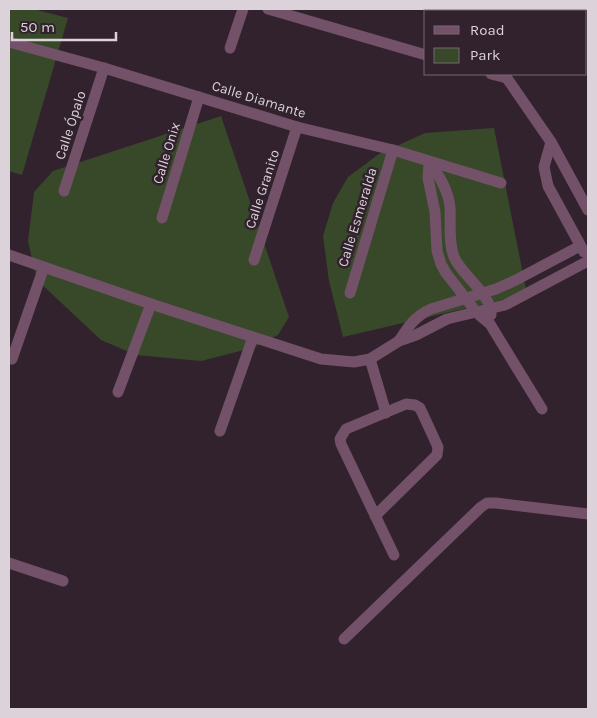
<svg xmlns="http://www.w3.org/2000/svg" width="597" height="718" font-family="Karla,sans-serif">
  <rect width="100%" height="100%" fill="#31222d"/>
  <g fill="#38492a">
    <path d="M 9,9 L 33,9 L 68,18 L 22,175 L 9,171 Z"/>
    <path d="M 221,116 L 289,317 L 278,335 L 252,348 L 201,361 L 136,355 L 101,340 L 37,280 L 28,241 L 34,192 L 53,171 Z"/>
    <path d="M 494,128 L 527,294 L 343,337 L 329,281 L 323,236 L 333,203 L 348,177 L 379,154 L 425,133 Z"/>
  </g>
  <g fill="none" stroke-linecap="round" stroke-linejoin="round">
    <g stroke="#725169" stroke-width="11">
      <path d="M 268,9 L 426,55"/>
      <path d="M 469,11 L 473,9"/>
      <path d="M 9,42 L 104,68 L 297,127 L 393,150 L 501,183"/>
      <path d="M 230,48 L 243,9"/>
      <path d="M 491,74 L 507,78"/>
      <path d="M 504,74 L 551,142 L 588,210"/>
      <path d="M 551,142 L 544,167 L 548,186 L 584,252"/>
      <path d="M 429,162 L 428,178 L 435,212 L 437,251 L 441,264 L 446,273 L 477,313 L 490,324 L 542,409"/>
      <path d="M 429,162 C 439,175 448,189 450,207 C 451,224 448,241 454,257 C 462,276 492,294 491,315"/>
      <path d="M 64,191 L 104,68"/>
      <path d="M 162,218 L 199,97"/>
      <path d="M 9,255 L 151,304 L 321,359 L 354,362 L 370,359 L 399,341 L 416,335 L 447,319 L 505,305 L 588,261"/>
      <path d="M 254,260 L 297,127"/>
      <path d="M 350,293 L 393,150"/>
      <path d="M 399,341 C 408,327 415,316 431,309 L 496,289 L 516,280 L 580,246"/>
      <path d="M 12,359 L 44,267"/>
      <path d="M 370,359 L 386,413"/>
      <path d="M 118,392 L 151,304"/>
      <path d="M 220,431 L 253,337"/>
      <path d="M 375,516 L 437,455 L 438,447 L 420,408 L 415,405 L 406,404 L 346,429 L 340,439 L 341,444 L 394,555"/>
      <path d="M 9,563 L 63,581"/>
      <path d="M 344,639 L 481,507 L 487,503 L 496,503 L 588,514"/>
    </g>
  </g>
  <g text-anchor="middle" stroke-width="5" stroke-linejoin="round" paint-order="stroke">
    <g font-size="14" fill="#dcd2d9" stroke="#31222d">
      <text transform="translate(259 99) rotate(17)" y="5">Calle Diamante</text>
      <text transform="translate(70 125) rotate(-72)" y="5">Calle Ópalo</text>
      <text transform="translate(166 153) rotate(-73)" y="5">Calle Onix</text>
      <text transform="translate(262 189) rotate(-72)" y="5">Calle Granito</text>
      <text transform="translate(357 217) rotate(-73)" y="5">Calle Esmeralda</text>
    </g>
  </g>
  <rect width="597" height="718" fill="none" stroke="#dcd2d9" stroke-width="20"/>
  <rect x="424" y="10" width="162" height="65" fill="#31222d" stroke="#756872"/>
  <rect x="434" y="26" width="25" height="8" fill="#725169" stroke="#756872"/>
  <text x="470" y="35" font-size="15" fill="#dcd2d9">Road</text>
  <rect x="434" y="48" width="25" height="15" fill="#38492a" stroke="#756872"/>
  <text x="470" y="60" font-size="15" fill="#dcd2d9">Park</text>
  <path d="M12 32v8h104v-8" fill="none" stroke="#dcd2d9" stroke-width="2.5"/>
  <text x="20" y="32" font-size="15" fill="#dcd2d9" stroke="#31222d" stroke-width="4" paint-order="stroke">50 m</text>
</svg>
